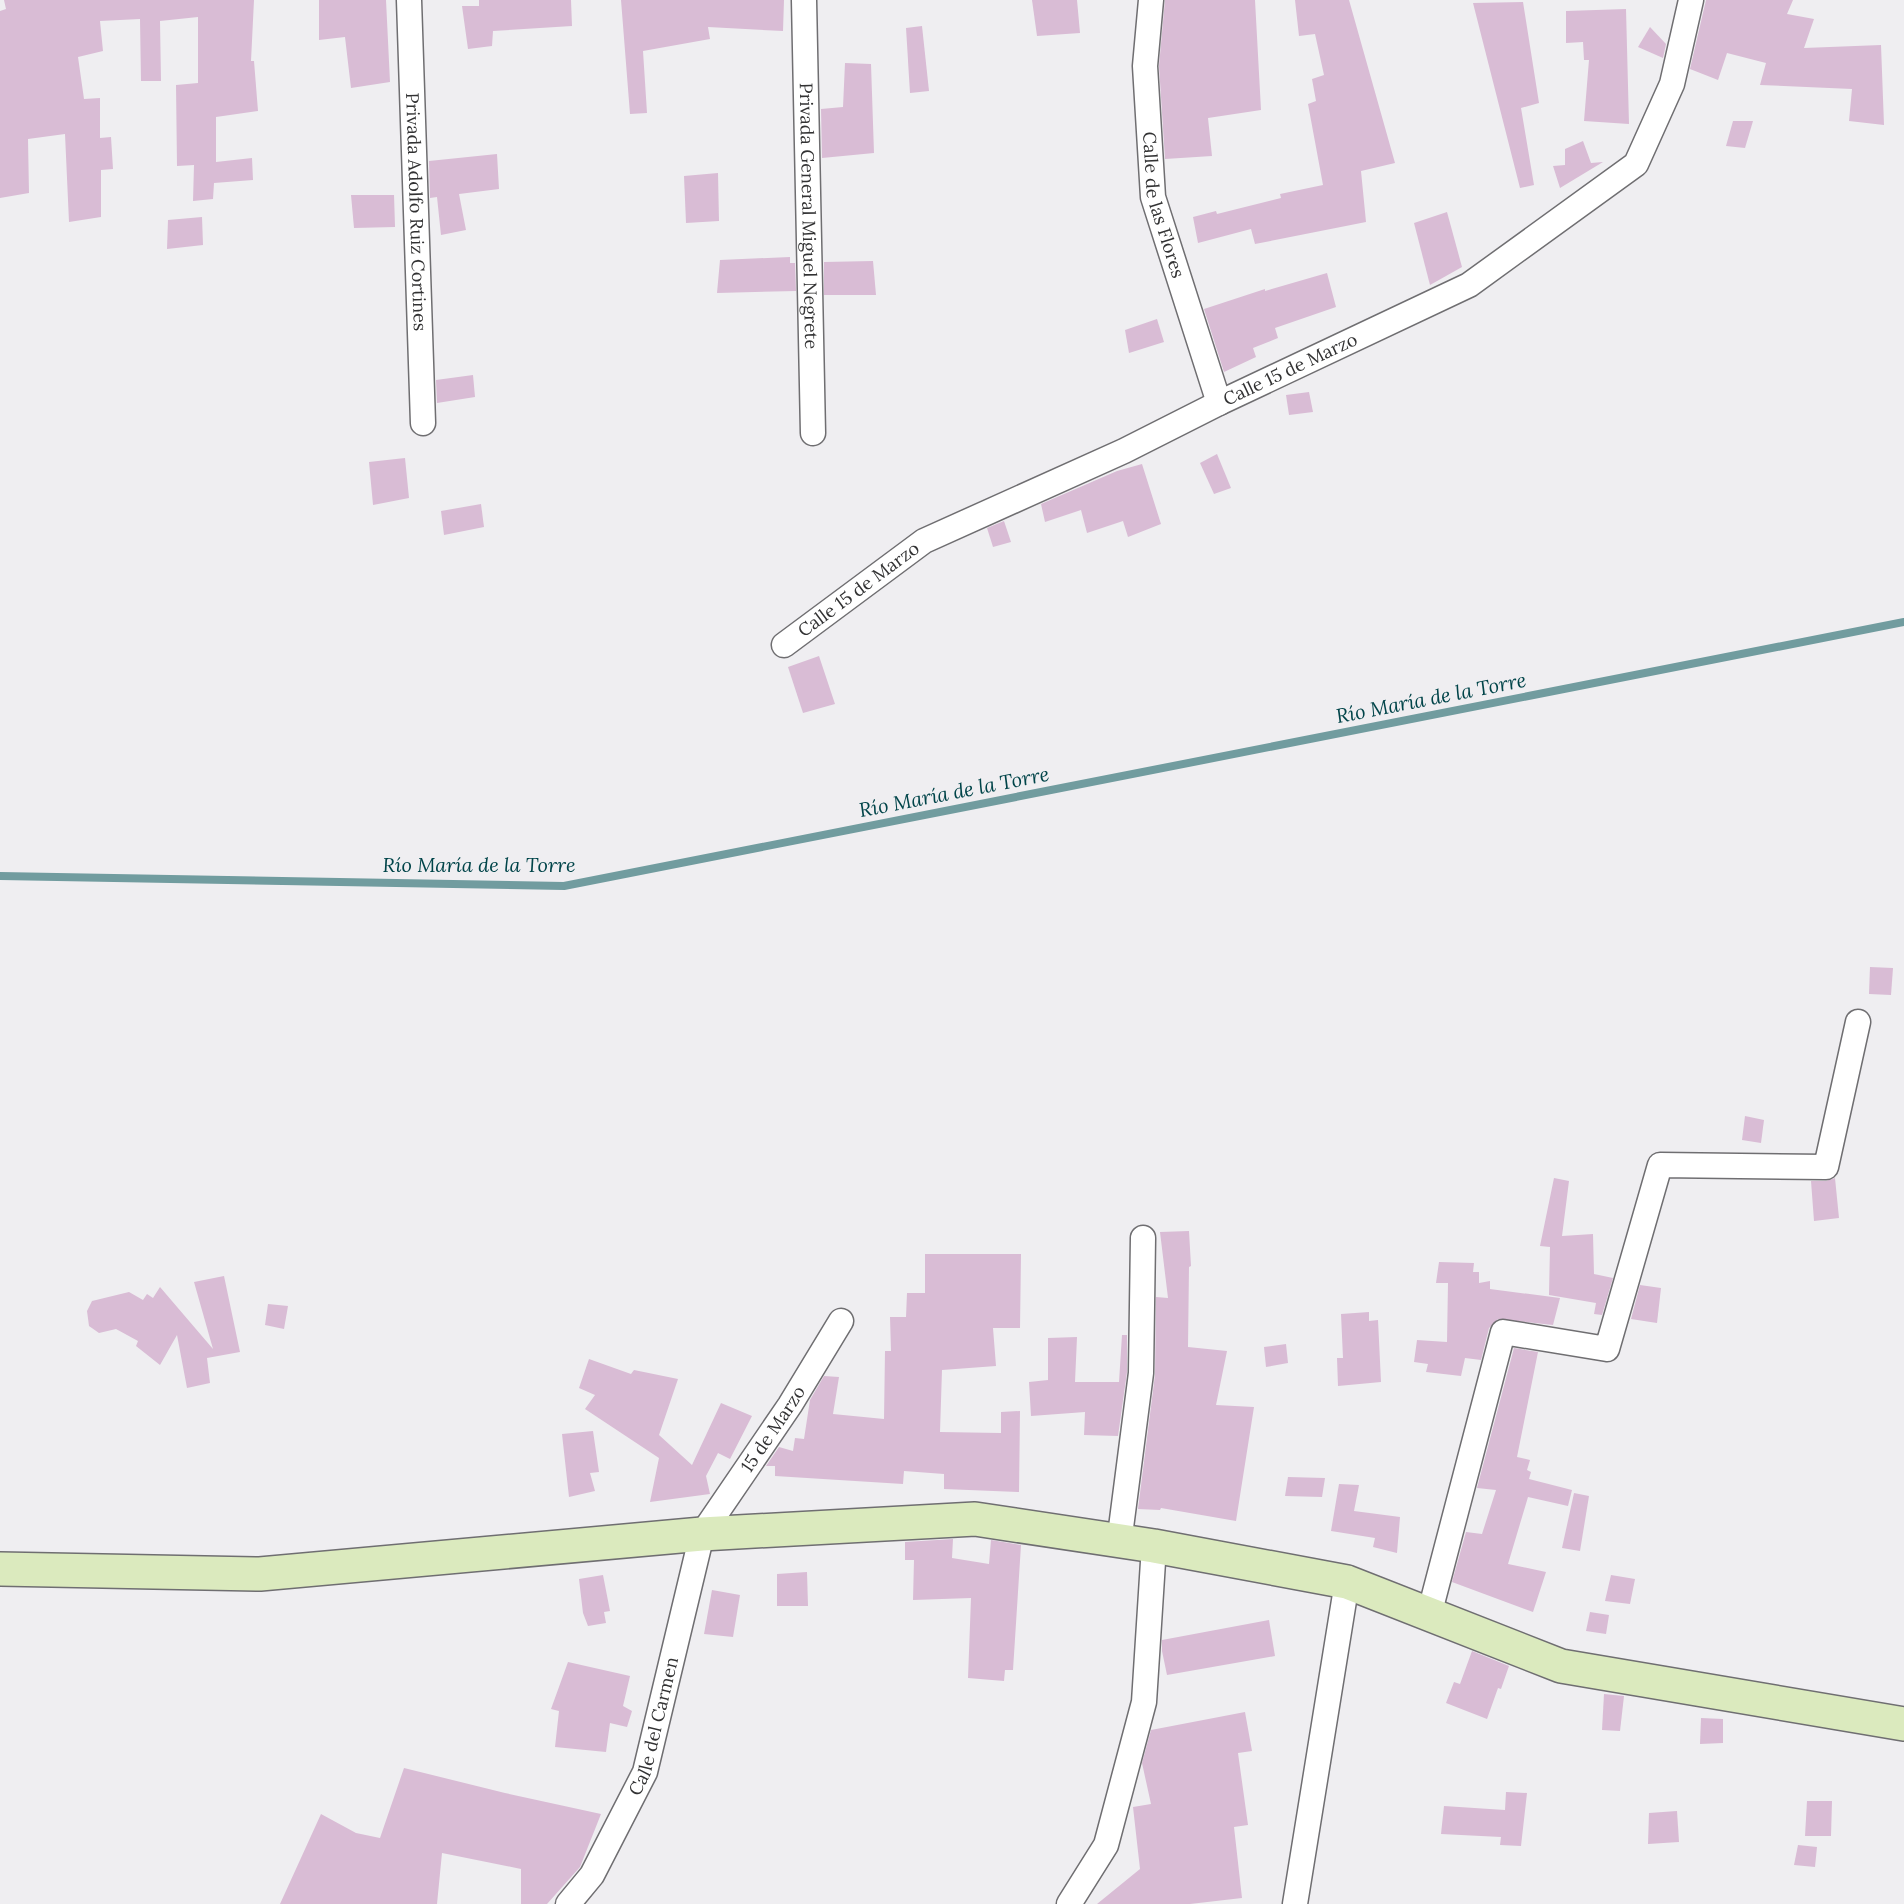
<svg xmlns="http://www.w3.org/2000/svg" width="1904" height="1904" font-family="Lora,serif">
  <rect width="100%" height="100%" fill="#efeef1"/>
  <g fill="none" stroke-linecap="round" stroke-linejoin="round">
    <path stroke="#719c9f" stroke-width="8" d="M 0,876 L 564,886 L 1904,622"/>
  </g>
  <g fill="#d9bcd5">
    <path d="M 4,0 L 254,0 L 251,61 L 254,61 L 258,111 L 216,117 L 216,162 L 252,158 L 253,180 L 214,183 L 213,199 L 193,201 L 194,165 L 177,166 L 176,85 L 198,83 L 198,17 L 160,21 L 161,81 L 141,81 L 140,19 L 100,21 L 103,51 L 78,57 L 84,99 L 100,98 L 100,138 L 111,137 L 113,169 L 101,170 L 101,217 L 69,222 L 65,134 L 28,139 L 29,193 L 0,198 L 0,11 L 6,9 Z"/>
    <path d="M 319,0 L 386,0 L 390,82 L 351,88 L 345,37 L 319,40 Z"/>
    <path d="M 479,0 L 571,0 L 572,26 L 493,31 L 492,46 L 468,49 L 462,6 L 479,6 Z"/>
    <path d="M 621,0 L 784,0 L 783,31 L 708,27 L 710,39 L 643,51 L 647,113 L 630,114 Z"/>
    <path d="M 1032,0 L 1077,0 L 1080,33 L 1037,36 Z"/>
    <path d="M 1165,0 L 1255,0 L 1261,110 L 1208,118 L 1212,156 L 1165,159 L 1159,66 Z"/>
    <path d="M 1295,0 L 1349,0 L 1395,163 L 1361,171 L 1366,222 L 1255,244 L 1251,229 L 1198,243 L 1193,217 L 1216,211 L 1217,214 L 1281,198 L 1280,194 L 1323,185 L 1308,104 L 1316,101 L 1312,79 L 1324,75 L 1315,34 L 1299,36 Z"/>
    <path d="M 1706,0 L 1793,0 L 1787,14 L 1814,19 L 1804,48 L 1881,45 L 1884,125 L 1849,121 L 1852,89 L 1760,85 L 1766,63 L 1727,53 L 1718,80 L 1690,69 Z"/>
    <path d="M 1523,2 L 1539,103 L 1521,108 L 1534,185 L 1520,188 L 1473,3 Z"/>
    <path d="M 1626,9 L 1629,124 L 1584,121 L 1589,60 L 1584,60 L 1583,42 L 1566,43 L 1566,11 Z"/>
    <path d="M 922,26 L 929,91 L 910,93 L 906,28 Z"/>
    <path d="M 1650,27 L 1666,44 L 1663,58 L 1638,47 Z"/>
    <path d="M 845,63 L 871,64 L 874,153 L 822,158 L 821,109 L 843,107 Z"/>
    <path d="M 1733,121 L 1753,121 L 1745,148 L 1726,146 Z"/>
    <path d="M 1583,141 L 1591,163 L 1603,162 L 1560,188 L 1553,166 L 1565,165 L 1565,149 Z"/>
    <path d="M 497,154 L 499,189 L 459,194 L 466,230 L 441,235 L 437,197 L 430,198 L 429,161 Z"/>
    <path d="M 718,173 L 719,221 L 686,223 L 684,176 Z"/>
    <path d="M 351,195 L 394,195 L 395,227 L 354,228 Z"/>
    <path d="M 1447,212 L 1462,267 L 1430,285 L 1414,223 Z"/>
    <path d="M 202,217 L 203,245 L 167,249 L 168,220 Z"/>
    <path d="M 790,257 L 790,263 L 795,263 L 796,291 L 717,293 L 720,260 Z"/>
    <path d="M 873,261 L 876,295 L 824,295 L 824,262 Z"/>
    <path d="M 1327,273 L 1336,307 L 1275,328 L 1278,338 L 1253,348 L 1256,357 L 1224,372 L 1204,309 L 1265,289 L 1265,291 Z"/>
    <path d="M 1157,319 L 1164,342 L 1129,353 L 1125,330 Z"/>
    <path d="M 473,375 L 475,397 L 437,403 L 436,380 Z"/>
    <path d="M 1309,392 L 1313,412 L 1289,415 L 1286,395 Z"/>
    <path d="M 1217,454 L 1231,488 L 1214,494 L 1200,463 Z"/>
    <path d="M 405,458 L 409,498 L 373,505 L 369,462 Z"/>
    <path d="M 1142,464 L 1161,524 L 1128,537 L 1123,521 L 1087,533 L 1081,510 L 1045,522 L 1041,504 L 1117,471 Z"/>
    <path d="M 481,504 L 484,527 L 444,535 L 441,511 Z"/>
    <path d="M 1004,521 L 1011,542 L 993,547 L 987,528 Z"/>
    <path d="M 819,656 L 835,704 L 803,713 L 788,667 Z"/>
    <path d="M 1870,967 L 1893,968 L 1891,995 L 1869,994 Z"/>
    <path d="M 1745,1116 L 1764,1120 L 1761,1143 L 1742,1140 Z"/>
    <path d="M 1554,1178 L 1569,1181 L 1562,1236 L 1593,1234 L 1594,1274 L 1613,1278 L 1602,1315 L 1594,1314 L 1596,1303 L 1549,1295 L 1550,1247 L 1540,1246 Z"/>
    <path d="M 1835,1178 L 1839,1218 L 1814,1221 L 1811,1181 L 1826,1181 Z"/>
    <path d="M 1189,1231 L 1191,1266 L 1189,1267 L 1188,1347 L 1227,1351 L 1216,1405 L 1254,1407 L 1236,1521 L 1161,1508 L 1160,1510 L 1138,1509 L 1155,1375 L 1156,1297 L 1168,1298 L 1160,1232 Z"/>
    <path d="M 925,1254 L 1021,1254 L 1020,1328 L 993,1328 L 996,1366 L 942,1370 L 940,1432 L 1001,1433 L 1001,1412 L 1020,1411 L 1019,1492 L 944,1489 L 944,1474 L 904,1471 L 903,1484 L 775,1476 L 775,1466 L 766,1466 L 779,1447 L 793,1451 L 795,1438 L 804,1439 L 810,1400 L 824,1376 L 839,1377 L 833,1414 L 884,1419 L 885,1351 L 891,1351 L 890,1317 L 906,1317 L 907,1293 L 925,1293 Z"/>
    <path d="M 1439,1262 L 1474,1263 L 1473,1272 L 1479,1272 L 1479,1283 L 1490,1281 L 1490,1289 L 1560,1298 L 1553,1325 L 1498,1319 L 1489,1328 L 1481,1360 L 1465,1358 L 1461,1376 L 1426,1372 L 1428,1364 L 1414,1362 L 1417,1340 L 1447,1342 L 1448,1283 L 1436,1283 Z"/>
    <path d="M 224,1276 L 240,1352 L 207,1358 L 210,1383 L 187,1388 L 177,1335 L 160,1365 L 136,1346 L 138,1341 L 116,1329 L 99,1333 L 89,1326 L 87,1311 L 92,1301 L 129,1292 L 143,1300 L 147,1294 L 153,1298 L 160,1287 L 213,1349 L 194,1282 Z"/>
    <path d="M 1640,1285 L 1661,1288 L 1657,1323 L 1631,1319 Z"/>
    <path d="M 268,1304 L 288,1306 L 284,1329 L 265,1325 Z"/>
    <path d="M 1369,1312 L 1369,1321 L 1378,1320 L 1381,1382 L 1338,1386 L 1337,1358 L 1343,1358 L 1341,1314 Z"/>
    <path d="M 1122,1335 L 1127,1335 L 1127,1372 L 1118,1436 L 1084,1435 L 1085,1412 L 1031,1416 L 1029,1382 L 1048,1380 L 1048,1338 L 1077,1337 L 1075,1382 L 1119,1382 Z"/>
    <path d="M 1286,1344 L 1288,1363 L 1266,1367 L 1264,1347 Z"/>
    <path d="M 1514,1348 L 1538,1352 L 1517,1457 L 1530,1460 L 1527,1470 L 1531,1472 L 1529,1479 L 1572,1490 L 1568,1506 L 1528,1497 L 1508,1564 L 1546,1572 L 1533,1612 L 1452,1582 L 1466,1532 L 1482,1534 L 1496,1490 L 1477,1488 Z"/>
    <path d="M 589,1359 L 631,1374 L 634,1370 L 678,1379 L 659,1435 L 692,1465 L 721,1403 L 752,1416 L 730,1459 L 718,1453 L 706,1476 L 710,1494 L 650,1502 L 659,1458 L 585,1409 L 595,1395 L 579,1388 Z"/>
    <path d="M 593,1431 L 599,1472 L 590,1473 L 595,1491 L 569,1497 L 562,1434 Z"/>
    <path d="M 1288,1477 L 1325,1478 L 1322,1497 L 1285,1496 Z"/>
    <path d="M 1339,1484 L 1359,1485 L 1354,1511 L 1400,1517 L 1397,1553 L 1373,1547 L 1375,1538 L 1331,1531 Z"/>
    <path d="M 1574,1493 L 1589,1496 L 1580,1551 L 1562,1548 Z"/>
    <path d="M 953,1539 L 952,1558 L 989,1564 L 991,1540 L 1021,1545 L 1013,1670 L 1005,1670 L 1004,1681 L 968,1678 L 971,1598 L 913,1600 L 914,1560 L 905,1560 L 905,1542 Z"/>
    <path d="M 807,1572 L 808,1606 L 777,1606 L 777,1574 Z"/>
    <path d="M 603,1575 L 610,1611 L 604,1612 L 606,1623 L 588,1626 L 583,1613 L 579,1579 Z"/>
    <path d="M 1611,1575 L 1635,1579 L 1630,1604 L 1605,1601 Z"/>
    <path d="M 712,1590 L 740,1595 L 733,1637 L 704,1634 Z"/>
    <path d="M 1590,1612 L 1609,1615 L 1606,1634 L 1586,1631 Z"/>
    <path d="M 1269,1620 L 1275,1656 L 1167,1675 L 1162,1651 L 1162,1640 Z"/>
    <path d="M 1472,1651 L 1509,1666 L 1501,1689 L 1498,1688 L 1487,1719 L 1446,1703 L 1454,1682 L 1460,1684 Z"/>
    <path d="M 568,1662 L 630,1676 L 623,1706 L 632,1711 L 627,1727 L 610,1723 L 606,1752 L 555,1747 L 559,1711 L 551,1709 Z"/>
    <path d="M 1604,1694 L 1624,1696 L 1620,1731 L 1602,1730 Z"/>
    <path d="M 1245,1712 L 1252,1751 L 1238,1753 L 1248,1825 L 1234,1827 L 1242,1898 L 1190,1904 L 1097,1904 L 1140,1869 L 1133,1807 L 1151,1804 L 1142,1763 L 1151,1730 Z"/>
    <path d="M 1701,1718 L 1723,1719 L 1723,1743 L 1700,1744 Z"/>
    <path d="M 404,1768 L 505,1793 L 601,1814 L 580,1867 L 547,1904 L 521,1904 L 521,1869 L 442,1853 L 437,1904 L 280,1904 L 321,1814 L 356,1833 L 380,1838 Z"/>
    <path d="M 1506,1792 L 1527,1793 L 1521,1846 L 1500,1845 L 1501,1837 L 1441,1834 L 1444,1806 L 1505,1810 Z"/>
    <path d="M 1807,1801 L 1832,1801 L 1831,1836 L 1805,1836 Z"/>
    <path d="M 1677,1811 L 1679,1842 L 1648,1844 L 1649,1813 Z"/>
    <path d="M 1798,1845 L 1817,1847 L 1815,1867 L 1794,1865 Z"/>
  </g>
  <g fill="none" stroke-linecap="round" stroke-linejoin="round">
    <defs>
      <g id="minor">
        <path id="s1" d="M 409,0 L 423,423"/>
        <path id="s2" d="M 804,0 L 813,433"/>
        <path id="s3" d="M 1151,0 L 1145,66 L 1153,197 L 1219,403"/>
        <path id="s4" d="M 784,645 L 924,541 L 1124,451 L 1219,403 L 1469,285 L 1636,164 L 1672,84 L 1691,0"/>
        <path d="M 1119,1543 L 1141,1373 L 1143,1238"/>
        <path d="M 1429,1615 L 1503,1332 L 1607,1349 L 1660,1165 L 1826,1167 L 1858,1022"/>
        <path id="s5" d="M 568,1904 L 592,1875 L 645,1772 L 702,1534 L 790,1405 L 841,1321"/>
        <path d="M 1069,1904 L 1106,1845 L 1144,1702 L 1154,1546"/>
        <path d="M 1295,1904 L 1347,1582"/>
      </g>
      <path id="secondary" d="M 0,1569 L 260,1574 L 702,1534 L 975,1519 L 1154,1546 L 1347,1582 L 1561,1666 L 1904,1724"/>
    </defs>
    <use href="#minor" stroke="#6f6e71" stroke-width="27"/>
    <use href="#secondary" stroke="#6f6e71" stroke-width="36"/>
    <use href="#minor" stroke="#fff" stroke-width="24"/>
    <use href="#secondary" stroke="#dbeabe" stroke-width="33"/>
  </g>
  <g text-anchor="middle" stroke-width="4.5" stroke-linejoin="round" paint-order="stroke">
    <g font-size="18" fill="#323233" stroke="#efeef1">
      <text dy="6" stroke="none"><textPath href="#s3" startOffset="207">Calle de las Flores</textPath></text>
      <text dy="6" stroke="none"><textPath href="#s1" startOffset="212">Privada Adolfo Ruiz Cortines</textPath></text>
      <text dy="6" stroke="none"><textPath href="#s2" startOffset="216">Privada General Miguel Negrete</textPath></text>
      <text dy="6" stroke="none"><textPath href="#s4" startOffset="579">Calle 15 de Marzo</textPath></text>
      <text dy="6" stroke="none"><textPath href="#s4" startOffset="93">Calle 15 de Marzo</textPath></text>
      <text dy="6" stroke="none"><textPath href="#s5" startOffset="525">15 de Marzo</textPath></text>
      <text dy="6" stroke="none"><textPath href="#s5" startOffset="200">Calle del Carmen</textPath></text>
    </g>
    <g font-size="20" font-style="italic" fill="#004449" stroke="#efeef1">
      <text transform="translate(1431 698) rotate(-11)" y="7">Río María de la Torre</text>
      <text transform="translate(954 792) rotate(-11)" y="7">Río María de la Torre</text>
      <text x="479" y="872">Río María de la Torre</text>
    </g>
  </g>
</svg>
